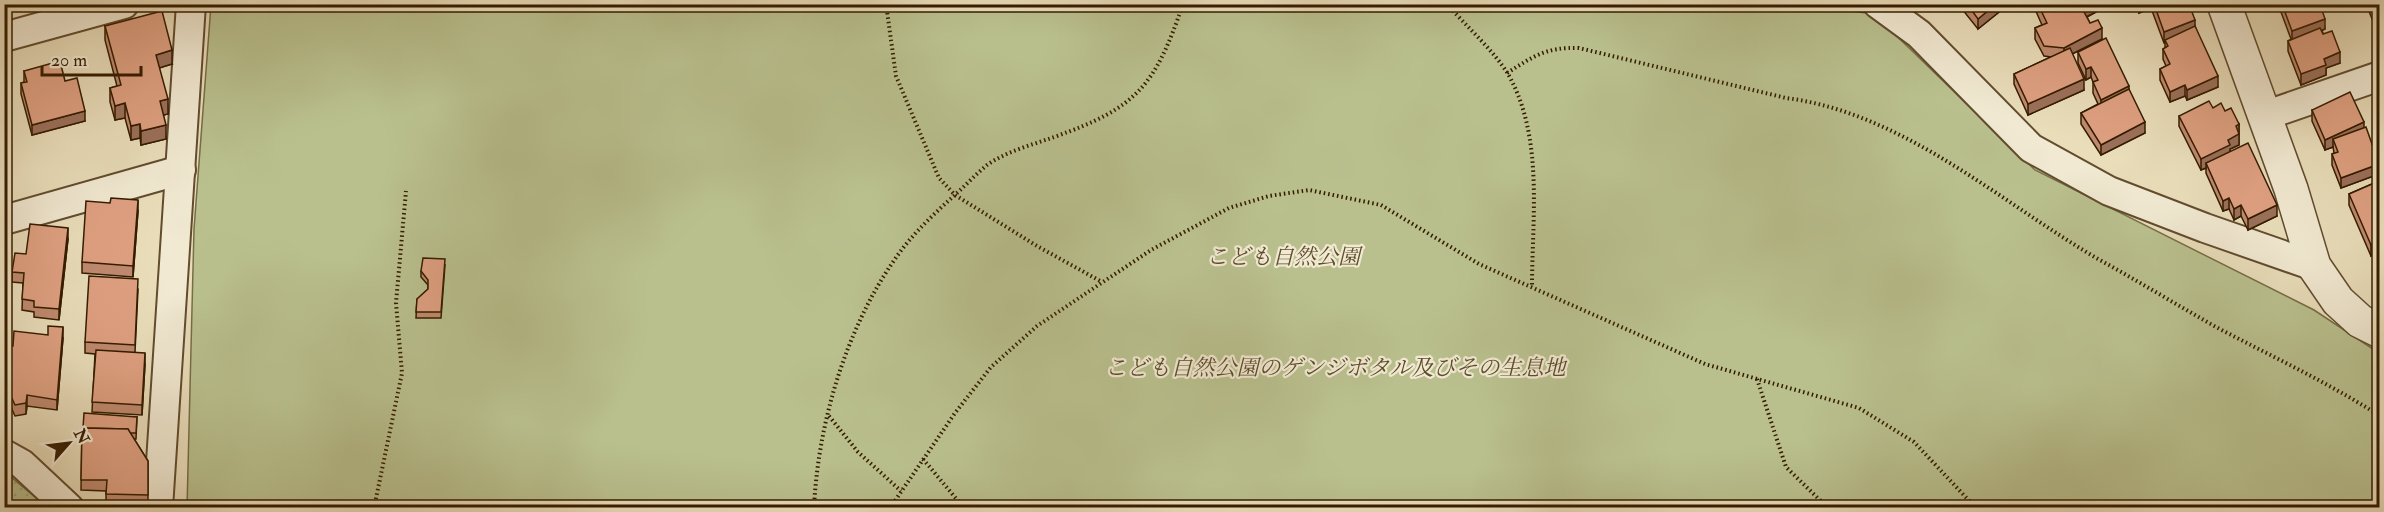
<svg xmlns="http://www.w3.org/2000/svg" width="2384" height="512" font-family="'IM FELL Double Pica','Noto Serif JP',serif">
  <defs>
    <pattern id="grass-dots" width="8" height="8" patternUnits="userSpaceOnUse" patternTransform="scale(1.5)"><rect width="8" height="8" fill="#b9c08e"/><path d="M2 2h.1M6 6h.1" fill="none" stroke="#a0a479" stroke-width="1.8" stroke-linecap="round"/></pattern>
  </defs>
  <rect width="100%" height="100%" fill="#e9ddba"/>
  <filter id="stains"><feTurbulence type="fractalNoise" baseFrequency=".00333" numOctaves="4"/><feColorMatrix values="0 0 0 0 .2 0 0 0 0 .09 0 0 0 0 .02 0 0 0 .5 -.17"/></filter>
  <radialGradient id="worn" r=".72"><stop offset=".6" stop-color="#630" stop-opacity="0"/><stop offset="1" stop-color="#630" stop-opacity=".3"/></radialGradient>
  <path fill="url(#grass-dots)" stroke="#776e47" stroke-width="1.5" d="M 4,472 L 6,473 L 47,507 L 5,507 Z"/>
  <path fill="#b9c08e" stroke="#776e47" stroke-width="1.5" d="M 1798,4 L 1874,14 L 2035,170 L 2314,310 L 2379,353 L 2379,507 L 187,508 L 194,229 L 211,5 Z"/>
  <g fill="none" stroke-linecap="round" stroke-linejoin="round">
    <defs>
      <g id="minor">
        <path d="M 1878,4 L 1919,34 L 2031,148 L 2109,191 L 2205,228 L 2314,266"/>
        <path d="M 4,37 L 124,4"/>
        <path d="M 2264,116 L 2380,76"/>
        <path d="M 4,220 L 181,170"/>
        <path d="M 4,454 L 22,464 L 69,508"/>
        <path d="M 158,508 L 191,4"/>
      </g>
      <path id="tertiary" d="M 2224,4 L 2291,189 L 2314,266 L 2338,301 L 2360,321 L 2380,331"/>
    </defs>
    <use href="#minor" stroke="#624c2e" stroke-width="32"/>
    <use href="#tertiary" stroke="#624c2e" stroke-width="36"/>
    <g stroke="#351c00" stroke-width="4" stroke-dasharray="1.5 3" stroke-linecap="butt">
      <path d="M 886,4 L 896,76 L 939,178 L 955,195 L 1037,246 L 1102,282"/>
      <path d="M 1447,4 C 1466,26 1494,51 1508,74 C 1544,137 1532,218 1532,287"/>
      <path d="M 1507,73 C 1534,56 1546,47 1579,48 L 1786,98 C 1903,113 1999,201 2098,259 C 2138,281 2177,305 2216,327 C 2271,356 2327,382 2380,416"/>
      <path d="M 1757,379 L 1786,467 L 1828,508"/>
      <path d="M 829,416 L 858,452 L 901,491"/>
      <path d="M 923,459 L 964,508"/>
      <path d="M 374,508 L 402,373 L 396,303 L 406,191"/>
      <path d="M 814,508 C 818,423 846,329 895,259 C 912,234 935,213 957,193 C 967,184 977,173 987,165 C 1007,151 1032,145 1054,137 C 1137,108 1155,86 1183,4"/>
      <path d="M 890,508 L 955,413 L 991,367 L 1037,326 L 1151,250 L 1229,208 L 1269,196 L 1309,190 L 1381,205 L 1479,264 L 1705,364 L 1859,408 L 1914,442 L 1976,508"/>
    </g>
    <use href="#minor" stroke="#f1e9d2" stroke-width="28"/>
    <use href="#tertiary" stroke="#f1e9d2" stroke-width="33"/>
  </g>
  <g fill="#bf8a6f" stroke="#351c00" stroke-width="1.5">
    <path d="M 1958,4 L 2009,4 L 1978,29 Z"/>
    <path d="M 2035,4 L 2096,4 L 2096,12 L 2087,17 L 2090,23 L 2102,39 L 2072,54 L 2084,90 L 2028,115 L 2014,84 L 2014,74 L 2051,57 L 2044,56 L 2035,39 L 2035,28 L 2042,25 L 2035,9 Z"/>
    <path d="M 2136,4 L 2189,4 L 2195,26 L 2218,87 L 2187,100 L 2185,96 L 2170,102 L 2160,80 L 2160,69 L 2166,66 L 2163,59 L 2163,49 L 2165,48 L 2165,43 L 2164,43 L 2151,8 L 2139,13 Z"/>
    <path d="M 2278,4 L 2320,4 L 2325,29 L 2322,31 L 2340,63 L 2326,68 L 2326,75 L 2301,85 L 2288,51 L 2288,41 L 2291,39 Z"/>
    <path d="M 2366,4 L 2379,4 L 2379,36 Z"/>
    <path d="M 105,26 L 172,64 L 159,68 L 168,114 L 163,115 L 166,139 L 141,145 L 140,138 L 131,140 L 125,118 L 115,120 L 110,102 L 110,88 L 117,86 L 105,40 Z"/>
    <path d="M 2078,52 L 2129,90 L 2145,133 L 2101,155 L 2081,124 L 2081,113 L 2098,104 L 2093,93 L 2093,82 L 2091,77 L 2086,80 L 2078,63 Z"/>
    <path d="M 24,71 L 65,81 L 85,121 L 32,135 L 21,94 L 21,83 L 24,82 Z"/>
    <path d="M 2213,108 L 2225,111 L 2239,124 L 2239,145 L 2230,149 L 2230,151 L 2277,216 L 2248,230 L 2241,216 L 2234,220 L 2229,209 L 2223,211 L 2206,173 L 2206,168 L 2201,170 L 2179,126 L 2179,116 Z"/>
    <path d="M 2312,110 L 2364,128 L 2379,174 L 2341,188 L 2332,165 L 2332,154 L 2334,153 L 2333,147 L 2325,150 L 2312,121 Z"/>
    <path d="M 2379,181 L 2379,252 L 2371,256 L 2349,205 L 2349,194 Z"/>
    <path d="M 138,211 L 133,277 L 82,273 L 82,262 Z"/>
    <path d="M 68,239 L 59,320 L 34,317 L 34,312 L 22,310 L 23,283 L 12,282 L 12,272 L 26,254 Z"/>
    <path d="M 445,265 L 441,318 L 416,318 L 417,299 L 428,289 L 428,285 L 421,277 L 421,271 Z"/>
    <path d="M 138,290 L 135,352 L 145,364 L 142,415 L 92,412 L 95,354 L 85,353 L 85,342 Z"/>
    <path d="M 63,338 L 57,410 L 27,406 L 26,414 L 15,416 L 10,405 L 11,378 L 4,378 L 4,345 L 13,346 Z"/>
    <path d="M 137,417 L 136,439 L 134,439 L 148,461 L 148,506 L 106,505 L 106,491 L 81,490 L 82,428 Z"/>
  </g>
  <g fill="#9b705a" stroke="#351c00" stroke-width="1.5">
    <path d="M 1996,4 L 2009,4 L 1978,29 L 1978,19 Z"/>
    <path d="M 2090,4 L 2096,4 L 2096,12 L 2082,19 L 2082,8 Z"/>
    <path d="M 2100,4 L 2112,4 L 2100,9 Z"/>
    <path d="M 2139,4 L 2151,4 L 2151,8 L 2139,13 Z"/>
    <path d="M 2325,19 L 2325,29 L 2292,42 L 2292,31 Z"/>
    <path d="M 2195,20 L 2195,31 L 2165,40 L 2164,43 L 2164,32 Z"/>
    <path d="M 2102,28 L 2102,39 L 2064,58 L 2064,48 Z"/>
    <path d="M 172,50 L 172,64 L 156,69 L 156,55 Z"/>
    <path d="M 2340,52 L 2340,63 L 2326,68 L 2326,75 L 2301,85 L 2301,74 L 2324,59 Z"/>
    <path d="M 2091,67 L 2091,77 L 2086,80 L 2086,69 Z"/>
    <path d="M 2218,76 L 2218,87 L 2187,100 L 2187,90 Z"/>
    <path d="M 2084,79 L 2084,90 L 2028,115 L 2028,104 Z"/>
    <path d="M 2185,85 L 2185,96 L 2170,102 L 2170,92 Z"/>
    <path d="M 2129,86 L 2129,97 L 2101,110 L 2101,100 Z"/>
    <path d="M 168,99 L 168,114 L 160,116 L 160,101 Z"/>
    <path d="M 125,103 L 125,118 L 115,120 L 115,106 Z"/>
    <path d="M 85,111 L 85,121 L 32,135 L 32,125 Z"/>
    <path d="M 2145,122 L 2145,133 L 2101,155 L 2101,145 Z"/>
    <path d="M 2364,122 L 2364,133 L 2333,139 L 2333,147 L 2325,150 L 2325,140 Z"/>
    <path d="M 140,124 L 140,138 L 131,140 L 131,126 Z"/>
    <path d="M 2239,124 L 2239,145 L 2230,149 L 2230,155 L 2206,163 L 2206,168 L 2201,170 L 2201,159 L 2228,140 L 2236,126 Z"/>
    <path d="M 166,125 L 166,139 L 141,145 L 141,131 Z"/>
    <path d="M 6,143 L 6,158 L 4,158 L 4,144 Z"/>
    <path d="M 2379,164 L 2379,174 L 2341,188 L 2341,178 Z"/>
    <path d="M 2229,198 L 2229,209 L 2223,211 L 2223,201 Z"/>
    <path d="M 138,200 L 138,211 L 133,277 L 133,266 Z"/>
    <path d="M 2241,205 L 2241,216 L 2234,220 L 2234,209 Z"/>
    <path d="M 2277,205 L 2277,216 L 2248,230 L 2248,219 Z"/>
    <path d="M 68,228 L 68,239 L 59,320 L 59,309 Z"/>
    <path d="M 2379,241 L 2379,252 L 2371,256 L 2371,245 Z"/>
    <path d="M 63,327 L 63,338 L 57,410 L 57,400 Z"/>
    <path d="M 145,353 L 145,364 L 142,415 L 142,405 Z"/>
    <path d="M 27,395 L 27,406 L 26,414 L 26,403 Z"/>
  </g>
  <g fill="#dea081" stroke="#351c00" stroke-width="1.5">
    <path d="M 1967,4 L 1996,4 L 1978,19 Z"/>
    <path d="M 2038,4 L 2090,4 L 2082,8 L 2090,23 L 2098,20 L 2102,28 L 2064,48 L 2044,46 L 2035,28 L 2047,23 Z"/>
    <path d="M 2154,4 L 2189,4 L 2195,20 L 2164,32 Z"/>
    <path d="M 2282,4 L 2320,4 L 2325,19 L 2292,31 Z"/>
    <path d="M 2371,4 L 2379,4 L 2379,25 Z"/>
    <path d="M 162,11 L 172,50 L 156,55 L 168,99 L 160,101 L 166,125 L 141,131 L 140,124 L 131,126 L 125,103 L 115,106 L 110,88 L 121,85 L 105,26 Z"/>
    <path d="M 2195,26 L 2218,76 L 2187,90 L 2185,85 L 2170,92 L 2160,69 L 2170,64 L 2163,49 L 2168,46 L 2165,40 Z"/>
    <path d="M 2320,28 L 2323,34 L 2332,31 L 2340,52 L 2324,59 L 2326,65 L 2301,74 L 2288,41 Z"/>
    <path d="M 2106,38 L 2129,86 L 2101,100 L 2093,82 L 2098,80 L 2091,67 L 2086,69 L 2078,52 Z"/>
    <path d="M 2070,48 L 2084,79 L 2028,104 L 2014,74 Z"/>
    <path d="M 60,61 L 65,81 L 77,78 L 85,111 L 32,125 L 21,83 L 27,82 L 24,71 Z"/>
    <path d="M 2129,89 L 2145,122 L 2101,145 L 2081,113 Z"/>
    <path d="M 2350,92 L 2364,122 L 2325,140 L 2312,110 Z"/>
    <path d="M 2209,101 L 2213,108 L 2221,103 L 2225,111 L 2231,108 L 2239,124 L 2236,126 L 2239,134 L 2228,140 L 2230,145 L 2201,159 L 2179,116 Z"/>
    <path d="M 2366,127 L 2379,164 L 2341,178 L 2332,154 L 2338,152 L 2333,139 Z"/>
    <path d="M 2248,143 L 2277,205 L 2248,219 L 2241,205 L 2234,209 L 2229,198 L 2223,201 L 2206,163 Z"/>
    <path d="M 2379,181 L 2379,241 L 2371,245 L 2349,194 Z"/>
    <path d="M 111,198 L 138,200 L 133,266 L 82,262 L 86,201 L 110,203 Z"/>
    <path d="M 30,224 L 68,228 L 59,309 L 34,307 L 34,301 L 22,299 L 24,273 L 12,272 L 15,253 L 26,254 Z"/>
    <path d="M 423,258 L 445,259 L 441,312 L 416,312 L 417,299 L 428,289 L 428,280 L 421,271 Z"/>
    <path d="M 89,276 L 138,279 L 135,345 L 85,342 Z"/>
    <path d="M 48,326 L 63,327 L 57,400 L 27,395 L 26,403 L 15,405 L 10,394 L 11,367 L 4,367 L 4,345 L 13,346 L 14,331 L 48,335 Z"/>
    <path d="M 96,350 L 145,353 L 142,405 L 92,402 Z"/>
    <path d="M 84,413 L 137,417 L 136,433 L 130,433 L 128,429 L 83,428 Z"/>
    <path d="M 82,428 L 128,429 L 148,461 L 148,495 L 106,494 L 107,480 L 81,480 Z"/>
  </g>
  <g text-anchor="middle" stroke-width="4.5" stroke-linejoin="round" paint-order="stroke">
    <g font-size="22" font-style="italic" fill="#5d4d2b" stroke="#f1e9d2">
      <text x="1283" y="264">こども自然公園</text>
      <text x="1335" y="375">こども自然公園のゲンジボタル及びその生息地</text>
    </g>
  </g>
  <rect width="2384" height="512" fill="none" stroke="#e9ddba" stroke-width="24"/>
  <rect x="6" y="6" width="2372" height="500" fill="none" stroke="#351c00" stroke-width="3"/>
  <rect x="12" y="12" width="2360" height="488" fill="none" stroke="#351c00" stroke-width="1.5"/>
  <g transform="translate(69 443) rotate(62)" stroke="#f1e9d2" stroke-width="4.5" paint-order="stroke">
  <path d="M0-4.5L10 22L0 15L-10 22Z" fill="#351c00"/>
  <text y="-9" font-size="16" font-weight="bold" text-anchor="middle" fill="#351c00">N</text>
  </g>
  <path d="M42 66v9h99v-9" fill="none" stroke="#351c00" stroke-width="3"/>
  <text x="51" y="66" font-size="18" fill="#351c00" stroke="#f1e9d2" stroke-width="4.5" paint-order="stroke">20 m</text>
  <rect width="100%" height="100%" filter="url(#stains)"/>
  <rect width="100%" height="100%" fill="url(#worn)"/>
</svg>
